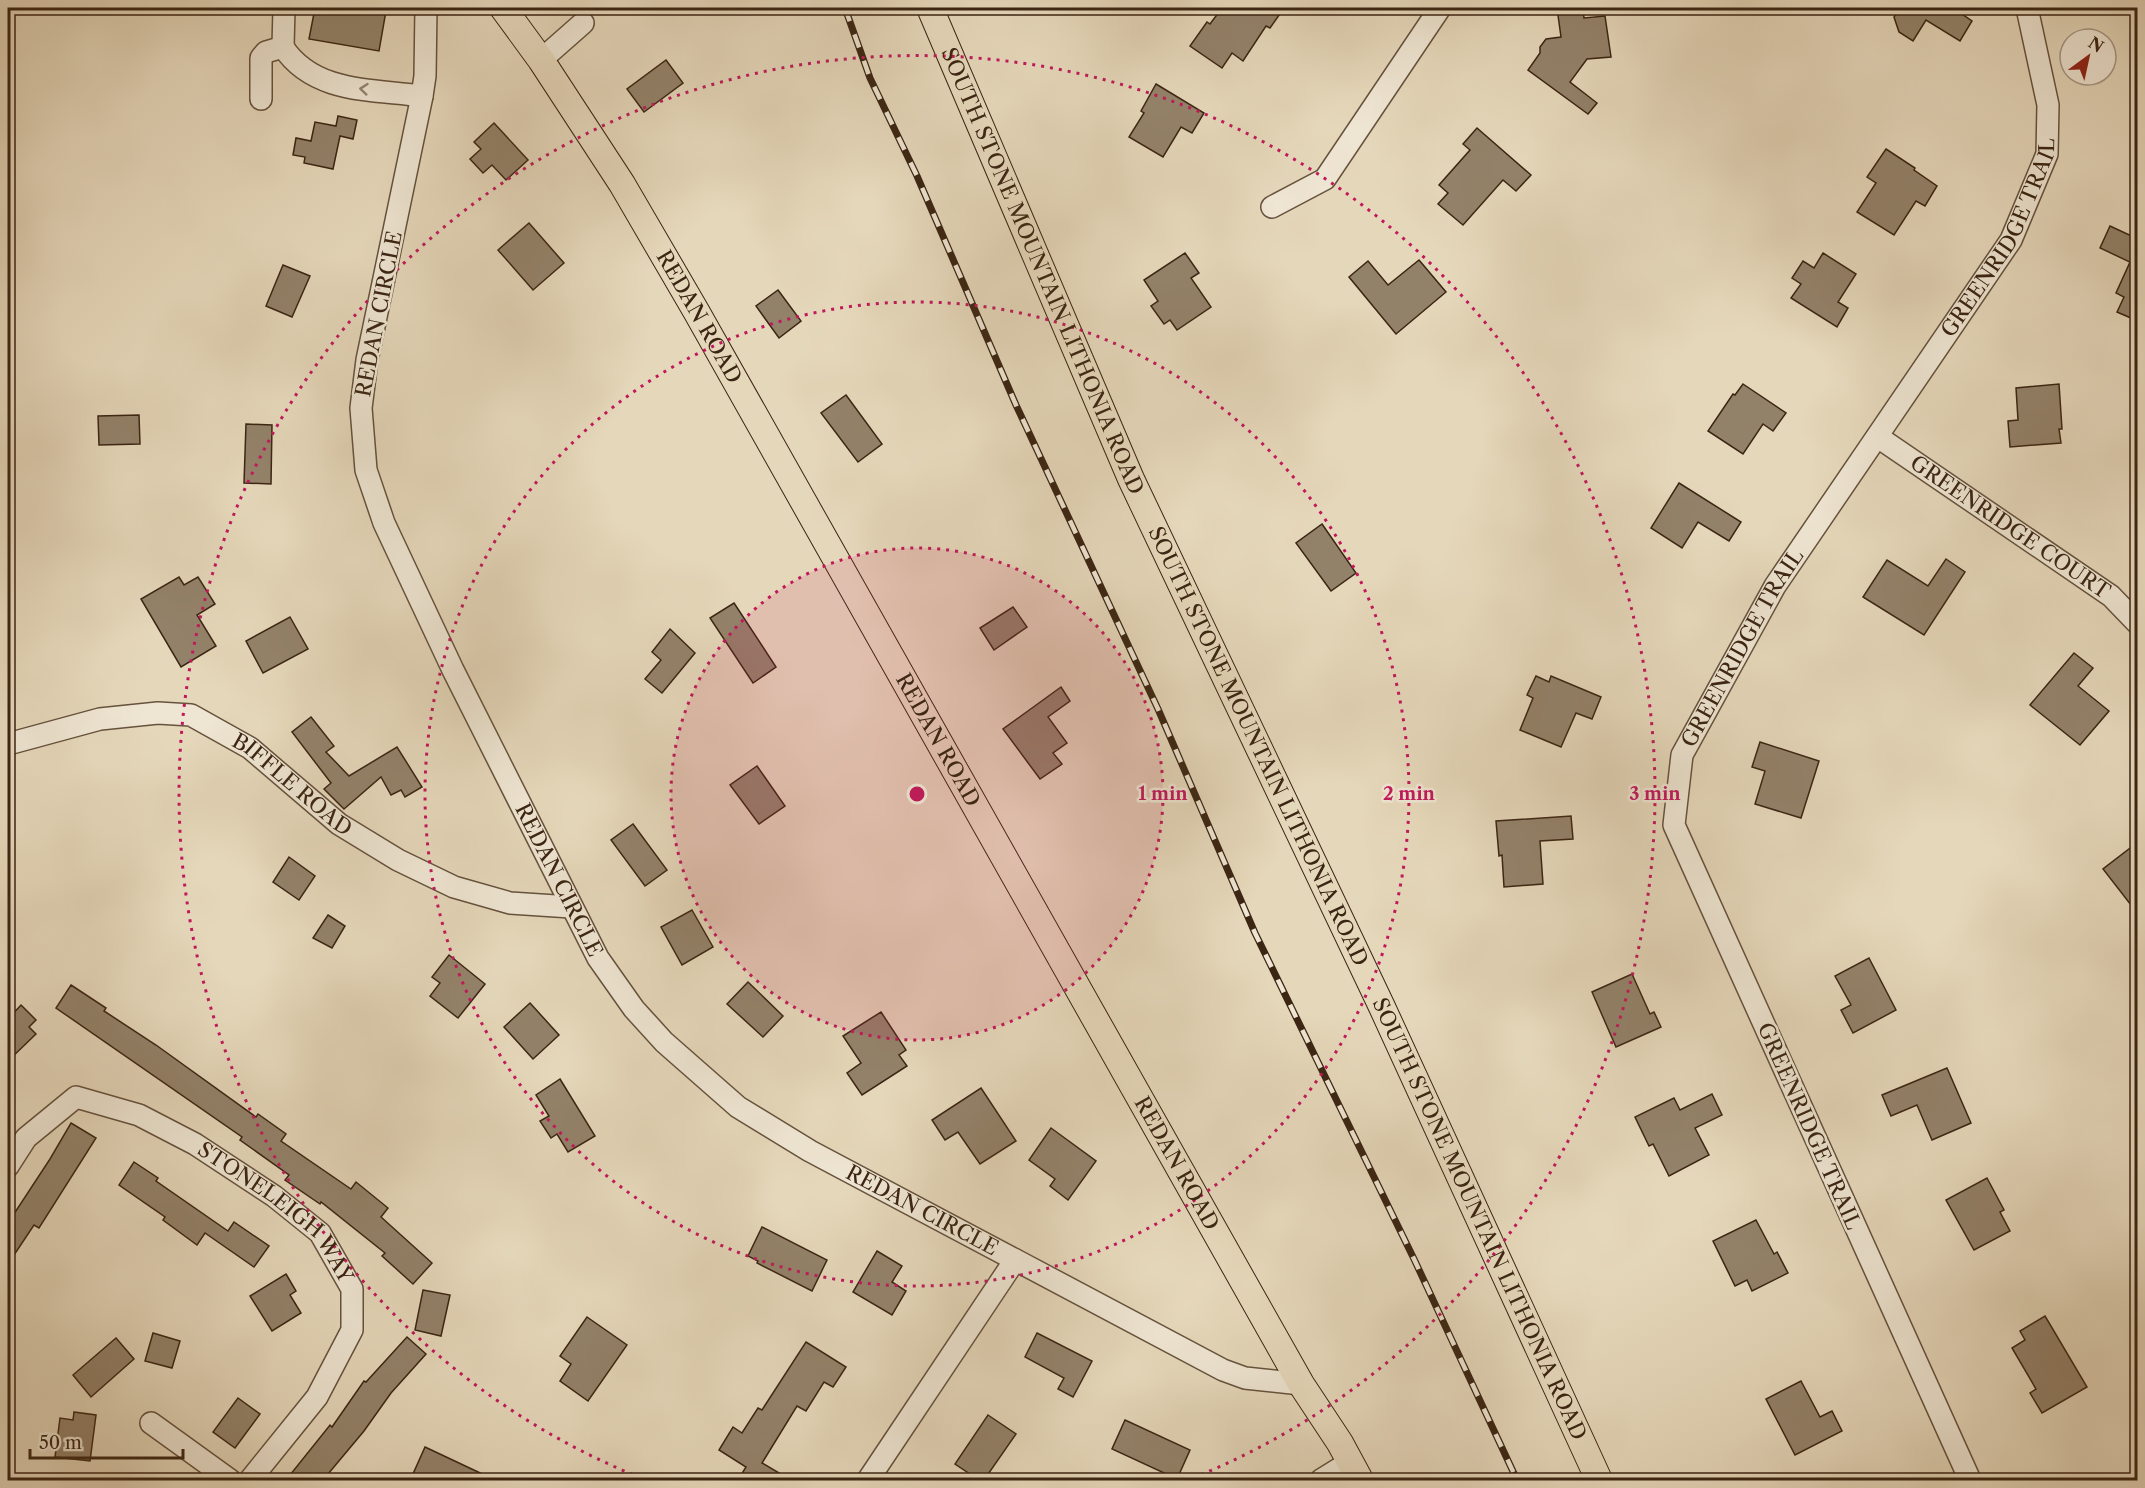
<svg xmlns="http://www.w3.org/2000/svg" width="2145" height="1488" font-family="'Libre Caslon Text',serif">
  <rect width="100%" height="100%" fill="#e5d7ba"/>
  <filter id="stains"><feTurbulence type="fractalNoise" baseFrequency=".00333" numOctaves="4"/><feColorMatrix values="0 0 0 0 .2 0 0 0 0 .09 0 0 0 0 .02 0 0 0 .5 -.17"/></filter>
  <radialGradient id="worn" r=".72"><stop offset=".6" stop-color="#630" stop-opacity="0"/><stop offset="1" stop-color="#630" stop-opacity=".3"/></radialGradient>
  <g fill="#93826a" stroke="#3b2513" stroke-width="1.5">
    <path d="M 315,8 L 365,8 L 386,11 L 379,51 L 309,39 Z"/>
    <path d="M 1222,8 L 1284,8 L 1270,28 L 1266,26 L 1243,61 L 1232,53 L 1222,68 L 1190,46 L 1207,22 L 1210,24 Z"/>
    <path d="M 1557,8 L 1583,8 L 1584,18 L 1605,16 L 1611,57 L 1587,59 L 1570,82 L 1597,103 L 1588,114 L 1528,70 L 1540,53 L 1540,47 L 1546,39 L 1561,37 Z"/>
    <path d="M 1900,8 L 1953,8 L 1972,21 L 1960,41 L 1926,20 L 1913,41 L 1899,32 L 1894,17 Z"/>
    <path d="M 666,60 L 683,83 L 644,112 L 627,89 Z"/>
    <path d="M 1156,84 L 1204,113 L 1192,133 L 1181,127 L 1163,157 L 1129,137 L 1144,113 L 1141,111 Z"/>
    <path d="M 338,116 L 357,120 L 353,139 L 340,136 L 333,169 L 304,163 L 305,157 L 293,155 L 296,138 L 311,141 L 315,122 L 336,126 Z"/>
    <path d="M 494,123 L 528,160 L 506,180 L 492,165 L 483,173 L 470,159 L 481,149 L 474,142 Z"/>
    <path d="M 1477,128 L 1531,175 L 1516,191 L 1503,180 L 1463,225 L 1438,204 L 1448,193 L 1439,185 L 1470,150 L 1463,144 Z"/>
    <path d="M 1886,149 L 1915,168 L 1914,170 L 1937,186 L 1925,206 L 1916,201 L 1894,235 L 1857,212 L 1876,183 L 1867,177 Z"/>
    <path d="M 529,223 L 564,263 L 533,290 L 498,250 Z"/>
    <path d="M 2110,226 L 2138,239 L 2138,321 L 2117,312 L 2124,297 L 2116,293 L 2130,262 L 2100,248 Z"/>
    <path d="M 1185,253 L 1199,273 L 1191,278 L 1211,307 L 1177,330 L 1170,320 L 1164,324 L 1151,306 L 1158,301 L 1144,280 Z"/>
    <path d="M 1823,253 L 1856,274 L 1838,302 L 1848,308 L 1837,327 L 1791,298 L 1801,284 L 1792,278 L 1803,261 L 1814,268 Z"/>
    <path d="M 1419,260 L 1446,292 L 1396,334 L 1349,277 L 1368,261 L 1388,285 Z"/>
    <path d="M 283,265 L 310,276 L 292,317 L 266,306 Z"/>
    <path d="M 778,290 L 801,321 L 779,338 L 756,306 Z"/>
    <path d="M 1743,384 L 1786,413 L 1773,431 L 1763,424 L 1743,454 L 1708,431 L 1733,394 L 1735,395 Z"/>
    <path d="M 2059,384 L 2062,429 L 2059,429 L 2061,443 L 2010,447 L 2008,421 L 2018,420 L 2016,388 Z"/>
    <path d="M 846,395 L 882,444 L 858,462 L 821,413 Z"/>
    <path d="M 139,415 L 140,444 L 99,445 L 98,416 Z"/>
    <path d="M 246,424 L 272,425 L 271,484 L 244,483 Z"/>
    <path d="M 1679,483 L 1741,522 L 1729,541 L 1698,522 L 1682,548 L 1651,528 Z"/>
    <path d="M 1322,524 L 1356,573 L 1331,591 L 1296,543 Z"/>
    <path d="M 1946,559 L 1965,572 L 1924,635 L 1863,597 L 1887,560 L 1928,586 Z"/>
    <path d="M 179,577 L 184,585 L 198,577 L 215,604 L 197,615 L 216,646 L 181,667 L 141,599 Z"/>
    <path d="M 734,603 L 776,667 L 753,683 L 710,618 Z"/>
    <path d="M 1013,607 L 1027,627 L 994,650 L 980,628 Z"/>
    <path d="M 290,617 L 308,649 L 263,673 L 246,641 Z"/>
    <path d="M 670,629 L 695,653 L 662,693 L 645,679 L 661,660 L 652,652 Z"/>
    <path d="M 2074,653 L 2093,668 L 2078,686 L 2109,711 L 2080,745 L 2030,705 Z"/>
    <path d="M 1536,676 L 1549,682 L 1551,676 L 1601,697 L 1592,719 L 1576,713 L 1561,747 L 1520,730 L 1533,698 L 1527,695 Z"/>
    <path d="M 1061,687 L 1070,701 L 1048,717 L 1067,743 L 1053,753 L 1062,764 L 1040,779 L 1003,729 Z"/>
    <path d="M 311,717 L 334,746 L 326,752 L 349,776 L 397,747 L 422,787 L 405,797 L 401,790 L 391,795 L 381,777 L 344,809 L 324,789 L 331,783 L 292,732 Z"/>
    <path d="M 1760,742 L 1819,761 L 1801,818 L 1755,804 L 1765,771 L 1752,767 Z"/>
    <path d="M 757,766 L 785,806 L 759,824 L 730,785 Z"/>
    <path d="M 1571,816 L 1573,839 L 1540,841 L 1543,884 L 1504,887 L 1502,855 L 1499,856 L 1496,821 Z"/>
    <path d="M 633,824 L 667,870 L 645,886 L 611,840 Z"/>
    <path d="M 2138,842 L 2138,914 L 2103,869 Z"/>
    <path d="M 289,857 L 315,876 L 299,900 L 273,882 Z"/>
    <path d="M 692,910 L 713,947 L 682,965 L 661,927 Z"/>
    <path d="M 328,915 L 345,926 L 332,948 L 313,938 Z"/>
    <path d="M 449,955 L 485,984 L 458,1018 L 430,996 L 440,983 L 432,977 Z"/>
    <path d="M 1869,958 L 1896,1010 L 1853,1033 L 1841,1010 L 1851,1005 L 1835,976 Z"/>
    <path d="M 1632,974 L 1650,1014 L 1654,1012 L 1661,1027 L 1616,1047 L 1592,992 Z"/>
    <path d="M 748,982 L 783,1016 L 763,1037 L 727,1004 Z"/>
    <path d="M 71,985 L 106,1008 L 104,1011 L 156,1045 L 256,1117 L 258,1114 L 286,1134 L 281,1141 L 351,1189 L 356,1182 L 388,1208 L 381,1217 L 432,1263 L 413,1284 L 382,1256 L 385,1253 L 321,1202 L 320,1204 L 285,1180 L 289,1175 L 240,1140 L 242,1137 L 56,1008 Z"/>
    <path d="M 530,1003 L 559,1035 L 533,1059 L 504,1027 Z"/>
    <path d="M 21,1005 L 36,1020 L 29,1027 L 36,1034 L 8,1061 L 8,1019 Z"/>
    <path d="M 881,1012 L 906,1050 L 899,1055 L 907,1066 L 862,1095 L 847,1073 L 861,1063 L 843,1036 Z"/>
    <path d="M 1947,1068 L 1971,1123 L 1932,1140 L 1917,1105 L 1891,1116 L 1882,1095 Z"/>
    <path d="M 560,1079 L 595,1136 L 568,1152 L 557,1134 L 551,1138 L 540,1121 L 549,1116 L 536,1095 Z"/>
    <path d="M 981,1088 L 1016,1141 L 980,1164 L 958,1132 L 945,1140 L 932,1120 Z"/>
    <path d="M 1712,1094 L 1722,1115 L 1695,1128 L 1709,1155 L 1669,1176 L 1653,1144 L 1649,1146 L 1635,1117 L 1674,1098 L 1680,1110 Z"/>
    <path d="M 71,1123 L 96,1138 L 39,1228 L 34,1225 L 8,1264 L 8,1223 L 50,1159 Z"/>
    <path d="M 1051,1128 L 1096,1161 L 1068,1200 L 1050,1186 L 1055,1179 L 1029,1160 Z"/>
    <path d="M 134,1162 L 158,1178 L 156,1181 L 228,1231 L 234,1222 L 269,1246 L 254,1267 L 205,1233 L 197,1245 L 163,1220 L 165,1217 L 119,1185 Z"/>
    <path d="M 1987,1178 L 2004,1210 L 2000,1212 L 2010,1231 L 1974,1250 L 1946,1200 Z"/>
    <path d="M 1756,1220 L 1774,1254 L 1777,1252 L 1788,1273 L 1752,1291 L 1747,1280 L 1735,1286 L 1713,1241 Z"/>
    <path d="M 762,1227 L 827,1260 L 812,1291 L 757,1263 L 758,1261 L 748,1256 Z"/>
    <path d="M 877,1251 L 902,1266 L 892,1282 L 906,1291 L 892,1315 L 853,1292 Z"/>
    <path d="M 286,1274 L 296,1291 L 290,1295 L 301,1313 L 272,1331 L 250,1296 Z"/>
    <path d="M 423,1290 L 450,1295 L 441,1336 L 415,1330 Z"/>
    <path d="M 2045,1316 L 2087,1387 L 2042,1413 L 2030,1393 L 2036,1389 L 2012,1348 L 2025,1340 L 2020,1331 Z"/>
    <path d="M 587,1317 L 627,1345 L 588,1401 L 560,1381 L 571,1364 L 560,1356 Z"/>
    <path d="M 153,1333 L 180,1341 L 172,1368 L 145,1361 Z"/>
    <path d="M 1037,1333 L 1092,1361 L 1073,1397 L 1058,1389 L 1064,1378 L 1025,1357 Z"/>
    <path d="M 407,1337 L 426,1354 L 391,1393 L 364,1431 L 323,1480 L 286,1480 L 330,1425 L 332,1427 L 364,1381 L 366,1382 Z"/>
    <path d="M 116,1338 L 134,1359 L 91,1397 L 73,1375 Z"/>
    <path d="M 806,1342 L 846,1367 L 833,1387 L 824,1382 L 806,1411 L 797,1406 L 762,1463 L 791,1480 L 738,1480 L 746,1467 L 719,1450 L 733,1427 L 742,1433 L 758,1408 L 762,1410 Z"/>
    <path d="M 1801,1381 L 1820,1417 L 1832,1411 L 1842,1431 L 1795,1455 L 1766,1399 Z"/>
    <path d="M 238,1398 L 260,1414 L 235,1448 L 213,1432 Z"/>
    <path d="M 74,1412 L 96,1415 L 90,1461 L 55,1457 L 60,1418 L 73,1420 Z"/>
    <path d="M 988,1415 L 1016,1434 L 984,1480 L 979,1480 L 955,1464 Z"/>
    <path d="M 1125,1420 L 1190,1450 L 1177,1479 L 1112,1449 Z"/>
    <path d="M 425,1447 L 495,1480 L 426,1480 L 413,1474 Z"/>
  </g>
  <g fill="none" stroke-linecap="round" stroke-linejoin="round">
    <defs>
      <g id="minor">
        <path id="s1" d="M 426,8 L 425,76 L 422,96 L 367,360 L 361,408 L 366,470 L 384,523 L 453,670 L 598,958 L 634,1009 L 664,1042 L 738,1107 L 810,1151 L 1223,1370 L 1245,1378 L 1301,1384"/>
        <path d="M 283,47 C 314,94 373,89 422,96"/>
        <path d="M 541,60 L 583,23"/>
        <path d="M 261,99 L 261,58 L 266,52 L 283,47 L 284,8"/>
        <path d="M 1272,207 L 1325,179 L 1440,8"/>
        <path id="s2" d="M 1878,437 L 2111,596 L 2138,624"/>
        <path id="s3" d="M 8,744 L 100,719 L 158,713 L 191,715 L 250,748 L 339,824 L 398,860 L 454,887 L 510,903 L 571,907"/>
        <path id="s4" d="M 8,1166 L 26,1138 L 76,1097 L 139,1115 L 195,1144 L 274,1196 L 320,1233 L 352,1289 L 352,1330 L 317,1397 L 250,1480"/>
        <path d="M 151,1423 L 230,1480"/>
        <path d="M 868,1480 L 1015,1260"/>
        <path d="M 1321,1480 L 1350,1462"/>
        <path id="s5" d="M 1970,1480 L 1674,825 L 1682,755 L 1775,586 L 2011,240 L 2047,154 L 2048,105 L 2027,8"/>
      </g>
      <g id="major">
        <path id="s6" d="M 503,8 L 541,60 L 622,184 L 696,311 L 1301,1384 L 1340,1443 L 1360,1480"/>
        <path id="s7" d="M 930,8 L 1131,479 L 1382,1007 L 1599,1480"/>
      </g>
    </defs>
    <use href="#minor" stroke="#66523d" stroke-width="24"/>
    <use href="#major" stroke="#3b2513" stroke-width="28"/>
    <use href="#minor" stroke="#eee5d2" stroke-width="21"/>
    <use href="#major" stroke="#e5d7ba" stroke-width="26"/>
    <defs>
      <path id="rail" d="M 845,8 L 870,78 L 917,176 L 1016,405 L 1158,709 L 1255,933 L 1414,1259 L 1517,1480"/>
    </defs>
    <use href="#rail" stroke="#3b2513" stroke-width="7"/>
    <use href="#rail" stroke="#eee5d2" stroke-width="4.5" stroke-dasharray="14" stroke-linecap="butt"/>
  </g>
  <defs><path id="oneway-chevron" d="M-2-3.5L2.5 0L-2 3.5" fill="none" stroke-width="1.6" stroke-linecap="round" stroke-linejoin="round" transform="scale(1.5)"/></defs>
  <use stroke="#948572" href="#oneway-chevron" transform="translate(364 89) rotate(-174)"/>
  <circle cx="917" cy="794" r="246" fill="#c2185b" fill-opacity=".12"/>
  <g fill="none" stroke="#c2185b" stroke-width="3" stroke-dasharray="3 6">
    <circle cx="917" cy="794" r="246"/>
    <circle cx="917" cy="794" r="492"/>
    <path d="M641 1478A738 738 0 1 1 1193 1478"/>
  </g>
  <g text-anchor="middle" stroke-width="5" stroke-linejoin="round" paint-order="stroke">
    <g font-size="21" fill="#3b2513" stroke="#eee5d2">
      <text dy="7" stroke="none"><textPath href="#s5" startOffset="1398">GREENRIDGE TRAIL</textPath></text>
      <text dy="7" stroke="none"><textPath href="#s7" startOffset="286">SOUTH STONE MOUNTAIN LITHONIA ROAD</textPath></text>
      <text transform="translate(379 314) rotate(-79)" y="7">REDAN CIRCLE</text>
      <text dy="7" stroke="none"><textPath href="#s6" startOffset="366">REDAN ROAD</textPath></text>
      <text dy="7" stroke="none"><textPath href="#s2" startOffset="160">GREENRIDGE COURT</textPath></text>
      <text dy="7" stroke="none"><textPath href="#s5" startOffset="912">GREENRIDGE TRAIL</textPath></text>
      <text dy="7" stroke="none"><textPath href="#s6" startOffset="852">REDAN ROAD</textPath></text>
      <text dy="7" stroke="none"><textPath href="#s7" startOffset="808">SOUTH STONE MOUNTAIN LITHONIA ROAD</textPath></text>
      <text dy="7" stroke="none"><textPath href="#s3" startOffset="310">BIFFLE ROAD</textPath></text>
      <text dy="7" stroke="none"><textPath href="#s1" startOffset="922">REDAN CIRCLE</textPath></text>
      <text transform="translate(1809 1126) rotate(66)" y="7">GREENRIDGE TRAIL</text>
      <text dy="7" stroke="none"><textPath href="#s6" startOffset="1338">REDAN ROAD</textPath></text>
      <text dy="7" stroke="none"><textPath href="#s1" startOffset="1426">REDAN CIRCLE</textPath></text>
      <text dy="7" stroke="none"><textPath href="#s4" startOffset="334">STONELEIGH WAY</textPath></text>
      <text dy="7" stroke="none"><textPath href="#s7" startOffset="1330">SOUTH STONE MOUNTAIN LITHONIA ROAD</textPath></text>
    </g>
  </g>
  <circle cx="917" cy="794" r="9" fill="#c2185b" stroke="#eee5d2" stroke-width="3"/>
  <g font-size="18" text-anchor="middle" font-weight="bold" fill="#c2185b" stroke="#eee5d2" stroke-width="5" stroke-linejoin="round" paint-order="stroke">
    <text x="1163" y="800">1 min</text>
    <text x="1409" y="800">2 min</text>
    <text x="1655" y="800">3 min</text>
  </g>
  <rect width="2145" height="1488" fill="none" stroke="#e5d7ba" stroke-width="30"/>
  <rect x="9" y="9" width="2127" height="1470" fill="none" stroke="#3b2513" stroke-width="3"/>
  <rect x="15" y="15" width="2115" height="1458" fill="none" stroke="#3b2513" stroke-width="1.5"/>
  <g transform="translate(2088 57) rotate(33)"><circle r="28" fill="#eee5d2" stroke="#a69886" stroke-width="1.5"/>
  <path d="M0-4.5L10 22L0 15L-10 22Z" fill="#8f2418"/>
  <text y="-9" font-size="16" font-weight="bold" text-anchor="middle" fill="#3b2513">N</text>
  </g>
  <path d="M30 1449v9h153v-9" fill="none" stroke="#3b2513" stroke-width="3"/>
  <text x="39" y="1449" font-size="18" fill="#3b2513" stroke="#eee5d2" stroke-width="4.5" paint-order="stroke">50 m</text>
  <rect width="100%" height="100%" filter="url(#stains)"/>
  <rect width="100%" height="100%" fill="url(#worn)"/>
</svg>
